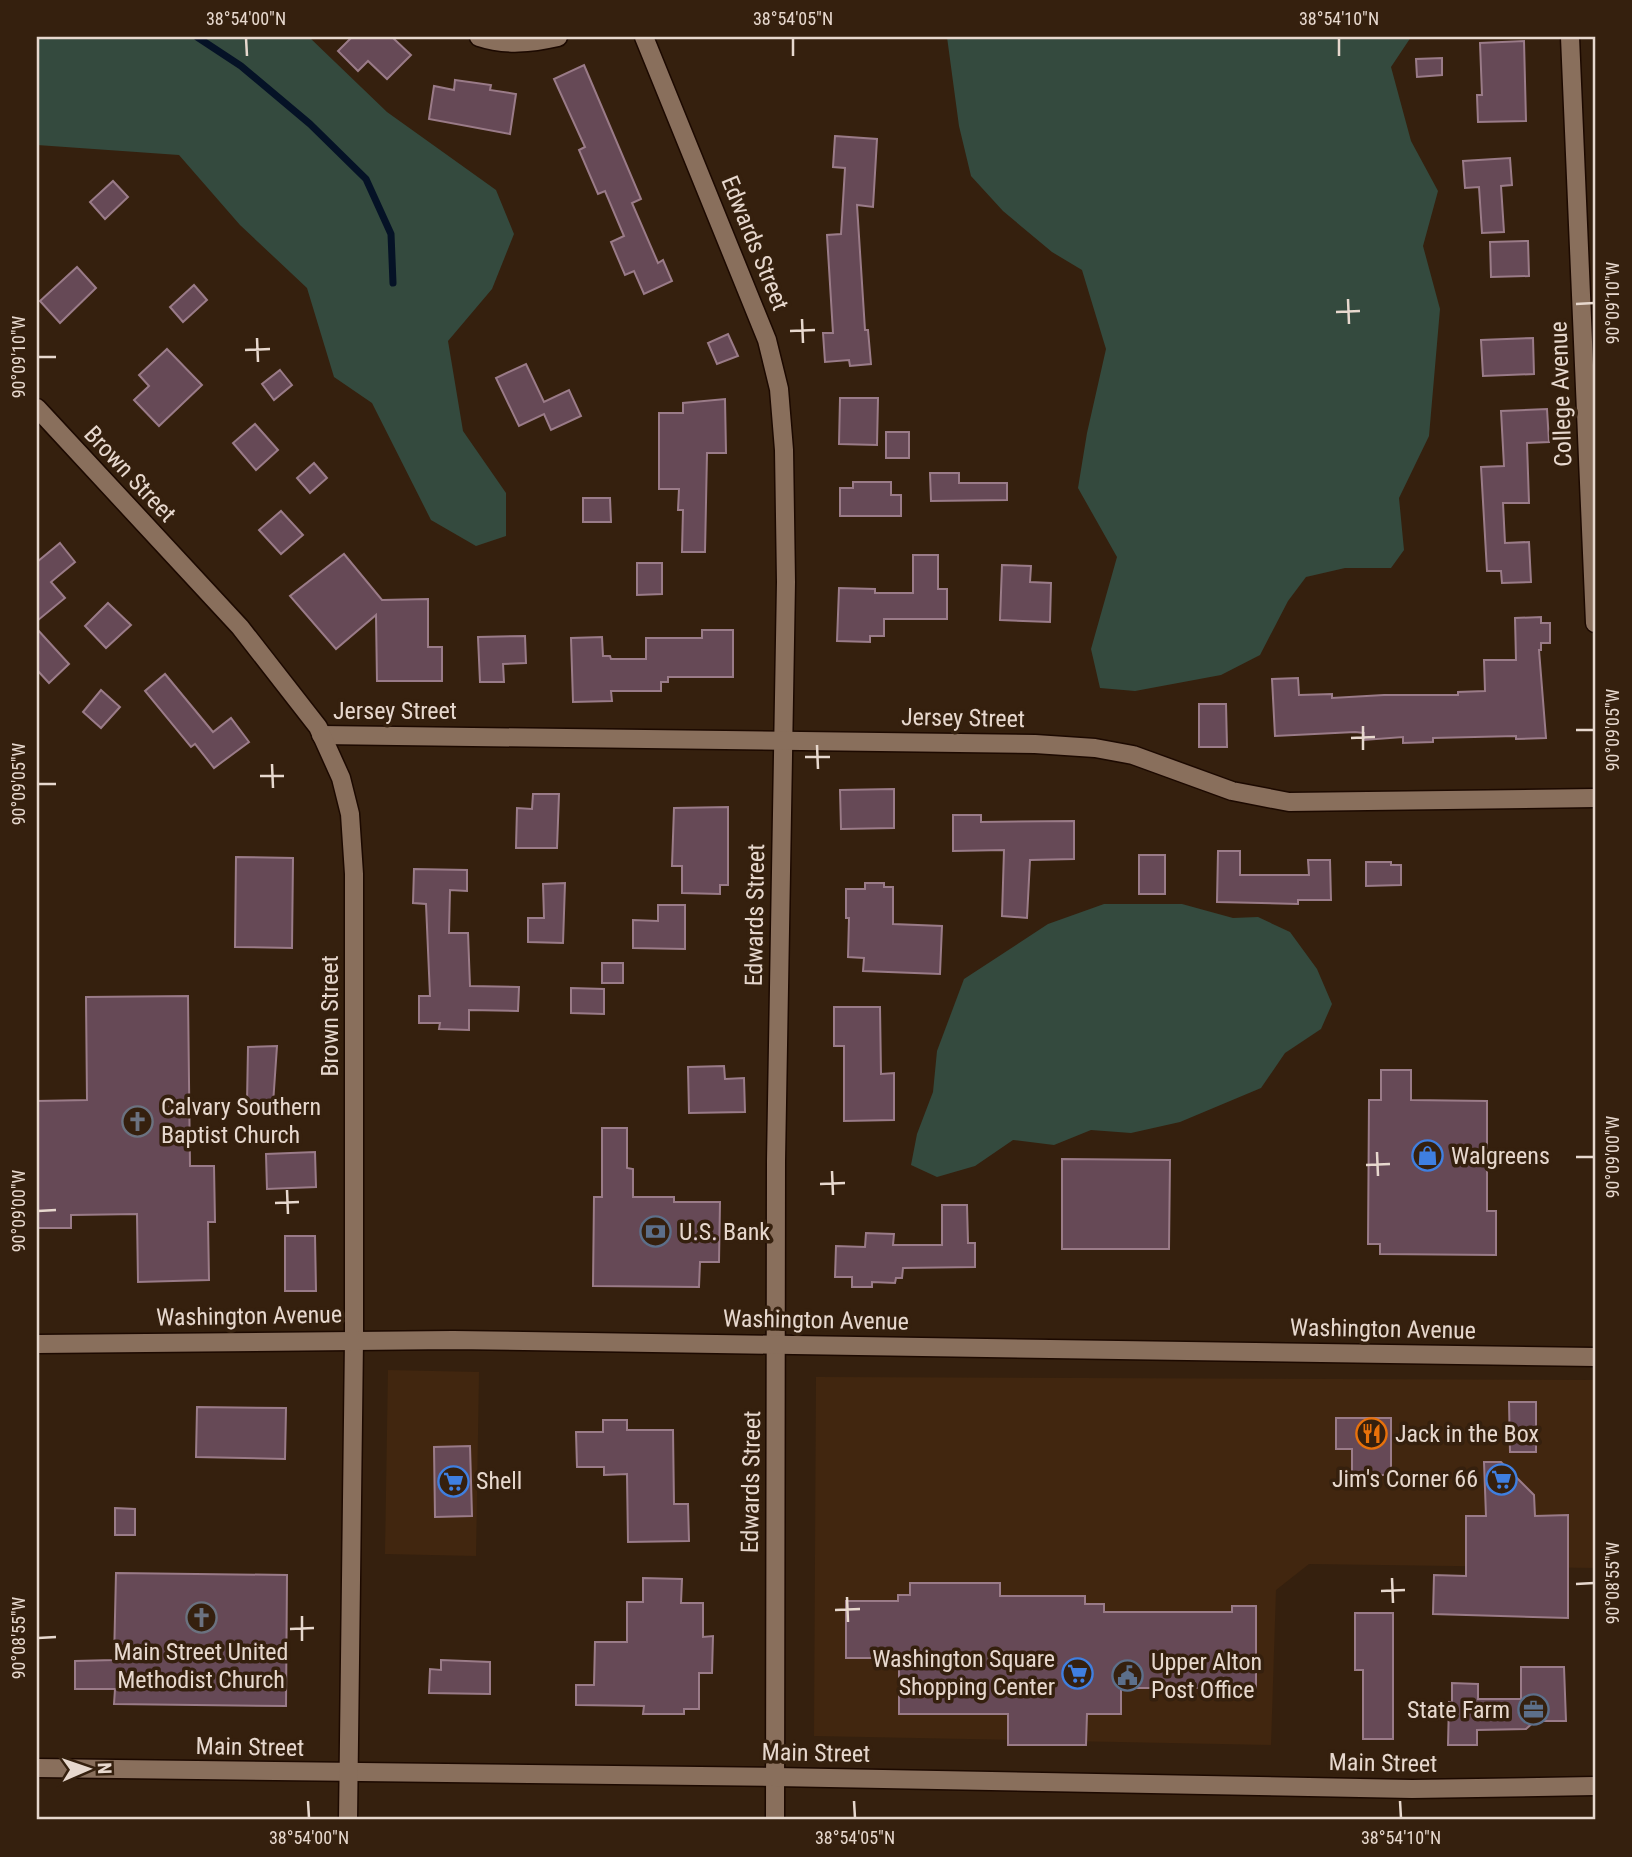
<svg xmlns="http://www.w3.org/2000/svg" width="1632" height="1857" font-family="'Roboto Condensed',sans-serif">
  <rect width="100%" height="100%" fill="#35200e"/>
  <g fill="#41260f">
    <path d="M 388,1370 L 479,1372 L 476,1556 L 385,1554 Z"/>
    <path d="M 816,1377 L 1595,1380 L 1595,1568 L 1309,1564 L 1276,1590 L 1271,1745 L 814,1736 Z"/>
  </g>
  <g fill="#344a3e">
    <path d="M 37,37 L 309,37 L 387,112 L 496,190 L 514,234 L 492,289 L 448,341 L 463,431 L 506,493 L 506,536 L 476,546 L 431,520 L 372,403 L 334,377 L 307,288 L 240,225 L 179,155 L 37,145 Z"/>
    <path d="M 947,37 L 1411,37 L 1391,67 L 1411,141 L 1438,191 L 1423,246 L 1440,309 L 1429,436 L 1399,498 L 1404,550 L 1391,568 L 1345,568 L 1306,577 L 1288,601 L 1260,655 L 1221,675 L 1135,691 L 1100,688 L 1091,649 L 1117,557 L 1078,488 L 1087,433 L 1106,349 L 1082,270 L 1052,252 L 1003,211 L 971,176 L 959,126 Z"/>
    <path d="M 1104,904 L 1182,904 L 1233,918 L 1258,917 L 1290,932 L 1317,969 L 1332,1004 L 1321,1029 L 1285,1053 L 1261,1088 L 1180,1122 L 1131,1133 L 1091,1130 L 1054,1145 L 1013,1140 L 975,1166 L 937,1177 L 911,1165 L 917,1134 L 933,1092 L 937,1051 L 964,979 L 1048,924 Z"/>
  </g>
  <g fill="none" stroke-linecap="round" stroke-linejoin="round">
    <path stroke="#051226" stroke-width="7" d="M 197,37 L 241,66 L 310,124 L 366,179 L 391,234 L 393,283"/>
  </g>
  <g fill="#664956" stroke="#9a7b88" stroke-width="2">
    <path d="M 352,37 L 392,37 L 411,55 L 387,79 L 368,61 L 358,71 L 338,51 Z"/>
    <path d="M 1524,41 L 1526,121 L 1478,122 L 1477,95 L 1482,95 L 1480,43 Z"/>
    <path d="M 1442,58 L 1442,75 L 1417,77 L 1416,59 Z"/>
    <path d="M 584,65 L 641,199 L 632,203 L 658,263 L 663,260 L 672,281 L 644,294 L 634,271 L 625,275 L 611,242 L 624,236 L 605,191 L 598,194 L 579,150 L 585,147 L 554,79 Z"/>
    <path d="M 455,80 L 491,85 L 490,90 L 516,94 L 510,134 L 429,119 L 434,86 L 454,90 Z"/>
    <path d="M 835,136 L 877,139 L 873,207 L 857,205 L 865,330 L 868,330 L 871,364 L 850,366 L 849,360 L 825,362 L 823,333 L 833,333 L 827,235 L 841,234 L 845,168 L 833,167 Z"/>
    <path d="M 1510,158 L 1512,185 L 1501,186 L 1504,232 L 1482,233 L 1479,187 L 1465,188 L 1463,161 Z"/>
    <path d="M 113,181 L 128,197 L 105,219 L 90,202 Z"/>
    <path d="M 1528,241 L 1529,276 L 1491,277 L 1490,242 Z"/>
    <path d="M 77,267 L 96,288 L 60,323 L 40,301 Z"/>
    <path d="M 194,285 L 207,300 L 183,322 L 170,307 Z"/>
    <path d="M 728,334 L 738,356 L 717,364 L 708,343 Z"/>
    <path d="M 1533,338 L 1534,374 L 1483,376 L 1481,340 Z"/>
    <path d="M 167,349 L 202,385 L 159,426 L 134,400 L 149,386 L 139,375 Z"/>
    <path d="M 526,364 L 544,402 L 569,390 L 581,416 L 551,430 L 544,414 L 519,426 L 496,378 Z"/>
    <path d="M 280,370 L 292,385 L 274,400 L 262,384 Z"/>
    <path d="M 840,398 L 878,398 L 877,445 L 839,444 Z"/>
    <path d="M 725,399 L 726,453 L 707,453 L 705,552 L 682,552 L 683,510 L 678,510 L 679,489 L 659,489 L 659,413 L 683,413 L 683,403 Z"/>
    <path d="M 1547,409 L 1549,442 L 1527,443 L 1529,503 L 1503,503 L 1505,543 L 1529,542 L 1531,582 L 1502,583 L 1501,571 L 1487,571 L 1481,467 L 1504,466 L 1501,411 Z"/>
    <path d="M 255,424 L 278,450 L 256,470 L 233,443 Z"/>
    <rect x="886" y="432" width="23" height="26"/>
    <path d="M 314,463 L 327,478 L 310,493 L 297,478 Z"/>
    <path d="M 930,473 L 959,473 L 959,483 L 1007,483 L 1007,500 L 931,501 Z"/>
    <path d="M 853,482 L 891,482 L 891,495 L 901,495 L 901,516 L 840,516 L 840,488 L 853,488 Z"/>
    <path d="M 583,498 L 610,498 L 611,522 L 583,522 Z"/>
    <path d="M 281,511 L 303,535 L 281,554 L 259,530 Z"/>
    <path d="M 60,543 L 75,562 L 51,582 L 65,598 L 37,621 L 37,562 Z"/>
    <path d="M 344,554 L 382,600 L 428,599 L 428,647 L 442,647 L 442,681 L 377,681 L 376,615 L 336,649 L 290,596 Z"/>
    <path d="M 913,555 L 938,555 L 938,589 L 947,589 L 947,619 L 884,619 L 884,636 L 870,636 L 870,642 L 837,641 L 839,588 L 875,589 L 875,593 L 913,593 Z"/>
    <path d="M 637,563 L 662,563 L 662,594 L 637,595 Z"/>
    <path d="M 1002,565 L 1031,566 L 1030,582 L 1051,583 L 1050,622 L 1000,620 Z"/>
    <path d="M 108,603 L 131,625 L 106,648 L 85,626 Z"/>
    <path d="M 1541,617 L 1541,623 L 1550,623 L 1550,643 L 1541,643 L 1541,650 L 1539,650 L 1546,738 L 1516,739 L 1516,736 L 1433,738 L 1433,742 L 1403,743 L 1403,737 L 1364,740 L 1364,733 L 1355,732 L 1275,736 L 1272,679 L 1298,678 L 1299,695 L 1332,694 L 1332,698 L 1384,695 L 1458,695 L 1458,692 L 1485,691 L 1484,660 L 1516,660 L 1515,618 Z"/>
    <path d="M 37,629 L 69,664 L 49,683 L 37,670 Z"/>
    <path d="M 702,630 L 733,630 L 733,677 L 668,677 L 668,682 L 661,682 L 661,691 L 611,691 L 612,701 L 573,702 L 571,638 L 602,637 L 603,656 L 610,656 L 611,659 L 646,659 L 646,638 L 702,638 Z"/>
    <path d="M 525,636 L 526,663 L 503,664 L 504,682 L 480,682 L 478,637 Z"/>
    <path d="M 165,674 L 213,732 L 231,718 L 249,742 L 214,768 L 195,744 L 191,747 L 145,691 Z"/>
    <path d="M 101,690 L 120,707 L 101,728 L 83,712 Z"/>
    <path d="M 1199,704 L 1226,704 L 1227,747 L 1199,747 Z"/>
    <path d="M 894,789 L 894,828 L 841,829 L 840,790 Z"/>
    <path d="M 533,794 L 559,794 L 557,848 L 516,848 L 517,808 L 532,809 Z"/>
    <path d="M 728,807 L 728,885 L 720,885 L 720,894 L 682,893 L 682,866 L 672,866 L 674,808 Z"/>
    <path d="M 953,815 L 981,815 L 981,822 L 1074,821 L 1074,859 L 1030,860 L 1027,918 L 1002,916 L 1004,850 L 953,851 Z"/>
    <path d="M 1218,851 L 1240,851 L 1240,875 L 1309,875 L 1308,860 L 1330,860 L 1331,900 L 1298,900 L 1298,904 L 1217,902 Z"/>
    <rect x="1139" y="855" width="26" height="39"/>
    <path d="M 236,857 L 293,858 L 292,948 L 235,947 Z"/>
    <path d="M 1366,862 L 1391,862 L 1391,865 L 1401,865 L 1401,885 L 1366,886 Z"/>
    <path d="M 414,869 L 467,870 L 467,891 L 450,890 L 449,933 L 468,933 L 470,986 L 519,987 L 518,1011 L 469,1010 L 469,1030 L 439,1029 L 440,1023 L 419,1023 L 419,996 L 430,996 L 426,904 L 413,903 Z"/>
    <path d="M 565,883 L 563,943 L 528,942 L 528,918 L 544,918 L 543,884 Z"/>
    <path d="M 865,883 L 884,883 L 884,887 L 893,887 L 893,924 L 942,926 L 940,974 L 863,971 L 864,958 L 848,957 L 849,918 L 846,918 L 846,889 L 865,889 Z"/>
    <path d="M 658,905 L 685,905 L 685,949 L 633,948 L 633,920 L 658,921 Z"/>
    <rect x="602" y="963" width="21" height="20"/>
    <path d="M 571,988 L 604,989 L 604,1014 L 571,1013 Z"/>
    <path d="M 188,996 L 190,1166 L 214,1166 L 215,1222 L 208,1222 L 209,1280 L 138,1282 L 137,1214 L 71,1215 L 71,1228 L 37,1228 L 37,1101 L 87,1100 L 86,997 Z"/>
    <path d="M 834,1007 L 880,1007 L 881,1074 L 894,1073 L 894,1120 L 844,1121 L 844,1046 L 834,1046 Z"/>
    <path d="M 277,1046 L 273,1104 L 247,1103 L 248,1047 Z"/>
    <path d="M 724,1066 L 725,1079 L 744,1078 L 745,1112 L 689,1113 L 688,1067 Z"/>
    <path d="M 1381,1070 L 1411,1070 L 1411,1100 L 1487,1101 L 1487,1211 L 1496,1211 L 1496,1255 L 1380,1254 L 1380,1244 L 1368,1244 L 1369,1100 L 1381,1100 Z"/>
    <path d="M 602,1128 L 627,1128 L 627,1168 L 633,1169 L 633,1197 L 674,1197 L 674,1202 L 720,1202 L 719,1262 L 700,1262 L 699,1287 L 593,1286 L 594,1197 L 602,1197 Z"/>
    <path d="M 315,1152 L 316,1187 L 267,1189 L 266,1154 Z"/>
    <path d="M 1062,1159 L 1170,1160 L 1169,1249 L 1062,1249 Z"/>
    <path d="M 942,1205 L 967,1205 L 968,1243 L 975,1243 L 975,1267 L 903,1268 L 902,1278 L 896,1278 L 895,1283 L 872,1282 L 872,1287 L 852,1287 L 852,1277 L 835,1277 L 836,1246 L 865,1247 L 866,1233 L 894,1234 L 893,1245 L 942,1245 Z"/>
    <path d="M 285,1236 L 315,1236 L 316,1291 L 285,1291 Z"/>
    <path d="M 1509,1402 L 1536,1402 L 1536,1452 L 1510,1452 Z"/>
    <path d="M 197,1407 L 286,1408 L 285,1459 L 196,1457 Z"/>
    <path d="M 1336,1418 L 1391,1418 L 1391,1475 L 1352,1475 L 1352,1449 L 1336,1449 Z"/>
    <path d="M 603,1420 L 627,1420 L 627,1430 L 673,1430 L 674,1504 L 688,1504 L 689,1541 L 628,1542 L 627,1474 L 604,1475 L 604,1467 L 577,1467 L 576,1432 L 603,1432 Z"/>
    <path d="M 470,1446 L 472,1516 L 435,1517 L 434,1447 Z"/>
    <path d="M 1484,1462 L 1501,1462 L 1534,1495 L 1535,1516 L 1568,1515 L 1568,1618 L 1433,1614 L 1434,1575 L 1466,1576 L 1466,1516 L 1486,1516 Z"/>
    <path d="M 115,1508 L 135,1509 L 135,1535 L 115,1535 Z"/>
    <path d="M 116,1573 L 287,1575 L 286,1706 L 114,1704 L 115,1689 L 75,1689 L 75,1661 L 114,1660 Z"/>
    <path d="M 643,1578 L 682,1579 L 681,1603 L 703,1603 L 703,1637 L 713,1636 L 712,1673 L 699,1673 L 699,1709 L 684,1709 L 684,1714 L 643,1714 L 644,1706 L 576,1705 L 576,1685 L 594,1685 L 595,1642 L 627,1642 L 627,1602 L 643,1602 Z"/>
    <path d="M 910,1583 L 1000,1583 L 1000,1596 L 1085,1596 L 1085,1604 L 1104,1604 L 1104,1612 L 1232,1612 L 1232,1606 L 1256,1606 L 1256,1688 L 1121,1688 L 1121,1714 L 1087,1714 L 1086,1745 L 1008,1745 L 1008,1714 L 899,1714 L 899,1658 L 846,1658 L 846,1601 L 898,1601 L 898,1595 L 910,1595 Z"/>
    <path d="M 1355,1613 L 1393,1613 L 1393,1739 L 1363,1739 L 1363,1670 L 1355,1670 Z"/>
    <path d="M 441,1660 L 490,1662 L 490,1694 L 429,1693 L 430,1669 L 441,1670 Z"/>
    <path d="M 1521,1667 L 1564,1667 L 1566,1721 L 1535,1721 L 1526,1729 L 1477,1730 L 1477,1745 L 1448,1745 L 1449,1702 L 1452,1702 L 1452,1683 L 1478,1684 L 1478,1699 L 1521,1699 Z"/>
  </g>
  <g fill="none" stroke-linecap="round" stroke-linejoin="round">
    <defs>
      <g id="minor">
        <path d="M 479,37 C 506,46 531,43 558,37"/>
        <path d="M 644,37 L 767,340 L 779,389 L 784,450 L 786,582 L 776,1161 L 775,1820"/>
        <path d="M 321,735 L 1035,744 L 1095,748 L 1133,755 L 1232,791 L 1289,802 L 1595,798"/>
        <path d="M 37,1768 L 775,1777 L 1412,1789 L 1595,1786"/>
      </g>
      <path id="tertiary" d="M 37,408 L 240,627 L 318,727 L 341,778 L 350,814 L 354,874 L 354,1340 L 348,1820"/>
      <g id="secondary">
        <path d="M 1570,37 L 1595,623"/>
        <path d="M 37,1344 L 453,1340 L 1595,1357"/>
      </g>
    </defs>
    <use href="#minor" stroke="#1c0900" stroke-width="21"/>
    <use href="#tertiary" stroke="#1c0900" stroke-width="21"/>
    <use href="#secondary" stroke="#1c0900" stroke-width="21"/>
    <use href="#minor" stroke="#896f5c" stroke-width="18"/>
    <use href="#tertiary" stroke="#896f5c" stroke-width="18"/>
    <use href="#secondary" stroke="#896f5c" stroke-width="18"/>
  </g>
  <path fill="none" stroke="#e7d8ce" stroke-width="2.5" d="M 246,38 L 247,56M 793,38 L 793,56M 1339,38 L 1339,56M 1348,299 L 1349,324M 1576,304 L 1594,303M 1336,312 L 1360,311M 802,319 L 803,343M 790,331 L 815,330M 257,338 L 258,362M 245,350 L 270,349M 38,357 L 56,357M 1363,726 L 1363,750M 1576,730 L 1594,730M 1351,738 L 1375,737M 817,745 L 818,769M 805,757 L 830,757M 272,764 L 273,788M 260,776 L 284,776M 38,784 L 56,784M 1377,1152 L 1378,1176M 1576,1157 L 1594,1157M 1366,1165 L 1390,1164M 832,1171 L 833,1195M 820,1184 L 845,1183M 287,1190 L 288,1214M 275,1203 L 299,1202M 38,1211 L 56,1210M 1392,1578 L 1393,1603M 1576,1584 L 1594,1583M 1381,1591 L 1405,1590M 847,1597 L 848,1622M 835,1610 L 860,1609M 302,1616 L 302,1641M 290,1629 L 314,1628M 38,1638 L 56,1637M 308,1801 L 309,1818M 854,1801 L 855,1818M 1400,1801 L 1401,1818"/>
  <defs>
    <symbol id="church-ring" viewBox="-11 -11 22 22"><circle r="9.5" fill="#35200e" stroke="#6b7280" stroke-width="1.5"/><path d="M-1.2-6h2.4v3.5h3.3v2.4h-3.3V6h-2.4V-.1h-3.3v-2.4h3.3Z" fill="#6b7280"/></symbol>
    <symbol id="shop-ring" viewBox="-11 -11 22 22"><circle r="9.5" fill="#35200e" stroke="#3f7fe0" stroke-width="1.5"/><path d="M-5-2.5h2.3a2.7 3.5 0 0 1 5.4 0H5L5.5 6h-11ZM-1.5-2.5h3a1.5 2.3 0 0 0-3 0Z" fill="#3f7fe0"/></symbol>
    <symbol id="bank-ring" viewBox="-11 -11 22 22"><circle r="9.5" fill="#35200e" stroke="#5c6f8a" stroke-width="1.5"/><path d="M-6-4H6V4H-6ZM0-2.3a2.3 2.3 0 1 0 0 4.6a2.3 2.3 0 1 0 0-4.6Z" fill="#5c6f8a"/></symbol>
    <symbol id="restaurant-ring" viewBox="-11 -11 22 22"><circle r="9.5" fill="#35200e" stroke="#e8710a" stroke-width="1.5"/><path d="M-5-6h1v4h1v-4h1v4h1v-4h1v5L-1.5 .5V6h-2V.5L-5-1ZM5-6V6H3V1.5H1.5Q1.5-4 5-6Z" fill="#e8710a"/></symbol>
    <symbol id="supermarket-ring" viewBox="-11 -11 22 22"><circle r="9.5" fill="#35200e" stroke="#3f7fe0" stroke-width="1.5"/><path d="M-6-5.5h2.5l.6 2H6L4.5 2H-2.5L-4.4-4H-6ZM-1.5 3.2a1.3 1.3 0 1 0 .1 0ZM3 3.2a1.3 1.3 0 1 0 .1 0Z" fill="#3f7fe0"/></symbol>
    <symbol id="civic-ring" viewBox="-11 -11 22 22"><circle r="9.5" fill="#35200e" stroke="#5c6f8a" stroke-width="1.5"/><path d="M-.6-6.5H3V-4.5H.6V-3L4-1V1h2V6H-6V1h2V-1L-.6-3ZM-1.2 2.5V6h2.4V2.5Z" fill="#5c6f8a"/></symbol>
    <symbol id="office-ring" viewBox="-11 -11 22 22"><circle r="9.5" fill="#35200e" stroke="#5c6f8a" stroke-width="1.5"/><path d="M-6-3h4V-5.5h4V-3h4V5H-6ZM-1-4.5V-3h2v-1.5ZM-6 0V1H6V0Z" fill="#5c6f8a"/></symbol>
  </defs>
  <g fill-rule="evenodd">
    <use href="#church-ring" x="120" y="1104" width="35" height="35"/>
    <use href="#shop-ring" x="1410" y="1138" width="35" height="35"/>
    <use href="#bank-ring" x="638" y="1214" width="35" height="35"/>
    <use href="#restaurant-ring" x="1354" y="1416" width="35" height="35"/>
    <use href="#supermarket-ring" x="1484" y="1462" width="35" height="35"/>
    <use href="#supermarket-ring" x="436" y="1464" width="35" height="35"/>
    <use href="#church-ring" x="184" y="1600" width="35" height="35"/>
    <use href="#supermarket-ring" x="1060" y="1656" width="35" height="35"/>
    <use href="#civic-ring" x="1110" y="1658" width="35" height="35"/>
    <use href="#office-ring" x="1516" y="1692" width="35" height="35"/>
  </g>
  <g text-anchor="middle" stroke-width="7" stroke-linejoin="round" paint-order="stroke">
    <g font-size="24" fill="#e7d8ce" stroke="#35200e">
      <text transform="translate(755 243) rotate(68)" y="8">Edwards Street</text>
      <text transform="translate(1561 394) rotate(-92)" y="8">College Avenue</text>
      <text transform="translate(130 474) rotate(47)" y="8">Brown Street</text>
      <text x="395" y="719">Jersey Street</text>
      <text transform="translate(963 718) rotate(1)" y="8">Jersey Street</text>
      <text transform="translate(755 915) rotate(-89)" y="8">Edwards Street</text>
      <text transform="translate(330 1016) rotate(-90)" y="8">Brown Street</text>
      <text transform="translate(249 1316) rotate(-1)" y="8">Washington Avenue</text>
      <text transform="translate(816 1320) rotate(1)" y="8">Washington Avenue</text>
      <text transform="translate(1383 1329) rotate(1)" y="8">Washington Avenue</text>
      <text transform="translate(751 1482) rotate(-89)" y="8">Edwards Street</text>
      <text transform="translate(250 1747) rotate(1)" y="8">Main Street</text>
      <text transform="translate(816 1753) rotate(1)" y="8">Main Street</text>
      <text transform="translate(1383 1763) rotate(1)" y="8">Main Street</text>
    </g>
    <g font-size="24" fill="#e7d8ce" stroke="#35200e" text-anchor="start">
      <text x="161" y="1115">Calvary Southern<tspan x="161" dy="28">Baptist Church</tspan></text>
      <text x="1451" y="1164">Walgreens</text>
      <text x="679" y="1240">U.S. Bank</text>
      <text x="1395" y="1442">Jack in the Box</text>
      <text x="1478" y="1487" text-anchor="end">Jim's Corner 66</text>
      <text x="476" y="1489">Shell</text>
      <text x="201" y="1660" text-anchor="middle">Main Street United<tspan x="201" dy="28">Methodist Church</tspan></text>
      <text x="1055" y="1667" text-anchor="end">Washington Square<tspan x="1055" dy="28">Shopping Center</tspan></text>
      <text x="1151" y="1670">Upper Alton<tspan x="1151" dy="28">Post Office</tspan></text>
      <text x="1510" y="1718" text-anchor="end">State Farm</text>
    </g>
  </g>
  <rect width="1632" height="1857" fill="none" stroke="#35200e" stroke-width="77"/>
  <g transform="translate(88 1769) rotate(88)" stroke="#35200e" stroke-width="5" paint-order="stroke">
  <path d="M0-5L12 26L0 18L-12 26Z" fill="#e7d8ce"/>
  <text y="-10" font-size="19" font-weight="bold" text-anchor="middle" fill="#e7d8ce">N</text>
  </g>
  <rect x="38" y="38" width="1556" height="1780" fill="none" stroke="#e7d8ce" stroke-width="2.5"/>
  <g font-size="18" text-anchor="middle" fill="#e7d8ce">
    <text x="246" y="25">38°54'00"N</text>
    <text x="793" y="25">38°54'05"N</text>
    <text x="1339" y="25">38°54'10"N</text>
    <text transform="translate(1613 303) rotate(-90)" y="6">90°09'10"W</text>
    <text transform="translate(19 357) rotate(-90)" y="6">90°09'10"W</text>
    <text transform="translate(1613 730) rotate(-90)" y="6">90°09'05"W</text>
    <text transform="translate(19 784) rotate(-90)" y="6">90°09'05"W</text>
    <text transform="translate(1613 1157) rotate(-90)" y="6">90°09'00"W</text>
    <text transform="translate(19 1211) rotate(-90)" y="6">90°09'00"W</text>
    <text transform="translate(1613 1583) rotate(-90)" y="6">90°08'55"W</text>
    <text transform="translate(19 1638) rotate(-90)" y="6">90°08'55"W</text>
    <text x="309" y="1844">38°54'00"N</text>
    <text x="855" y="1844">38°54'05"N</text>
    <text x="1401" y="1844">38°54'10"N</text>
  </g>
</svg>
